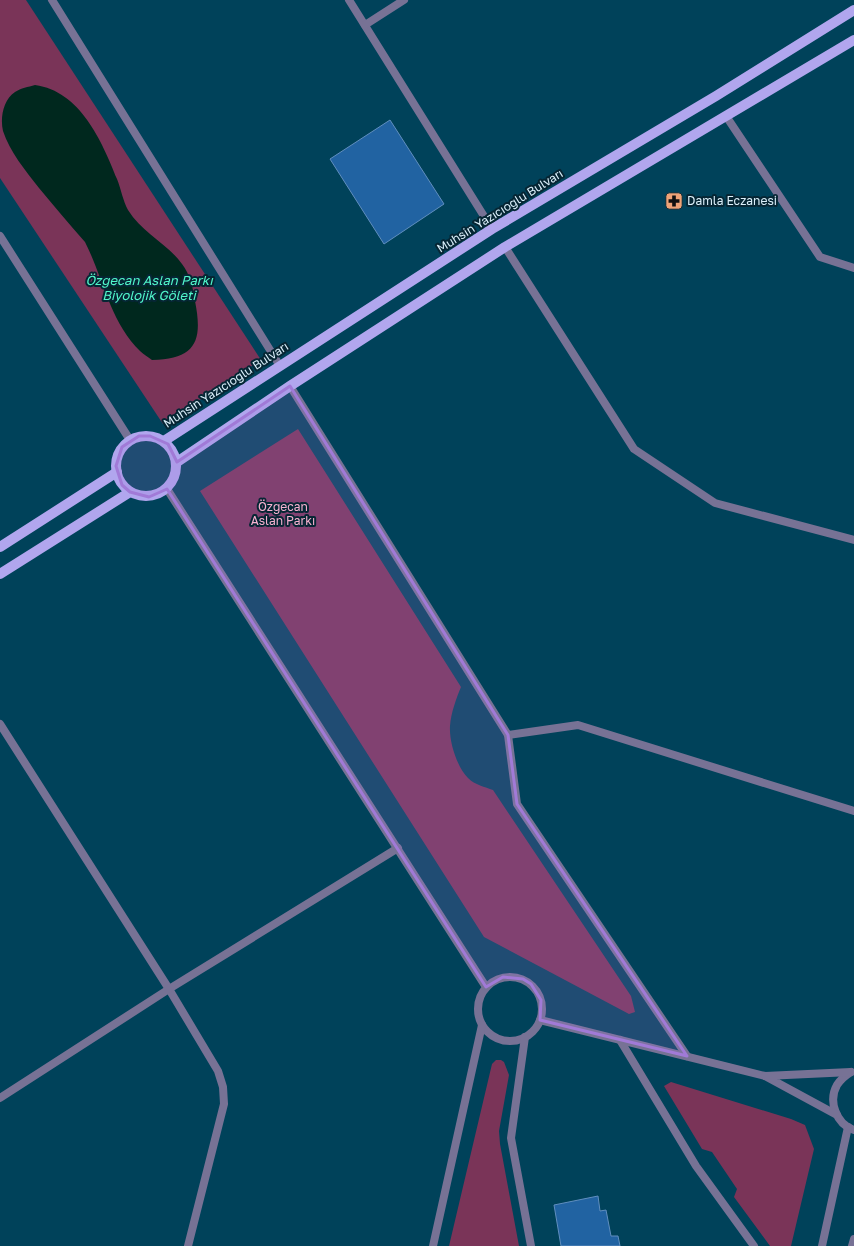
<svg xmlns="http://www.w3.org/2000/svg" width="854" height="1246" font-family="'Golos Text',sans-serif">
  <rect width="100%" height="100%" fill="#00425a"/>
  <g fill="#7a3458">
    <path d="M 0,0 L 26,0 L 261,360 L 163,424 L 0,178 Z"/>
    <path d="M 298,429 L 461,687 C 456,699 451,713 450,726 C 449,742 457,767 468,778 C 475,785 485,787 493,790 L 631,996 L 635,1012 L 629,1014 L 484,937 L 200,491 Z"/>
    <path d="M 496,1060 L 501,1060 L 504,1062 L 509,1075 L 499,1131 L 500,1144 L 519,1246 L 449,1246 L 492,1064 Z"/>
    <path d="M 671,1082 L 791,1119 L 805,1125 L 814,1149 L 791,1246 L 770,1246 L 734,1197 L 737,1189 L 712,1152 L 702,1149 L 664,1086 Z"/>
  </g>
  <path fill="#00281e" d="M 35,85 C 80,91 102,141 117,179 C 121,189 123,201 128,210 C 142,233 167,243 182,264 C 190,274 193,288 195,301 C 203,341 196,359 152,360 C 148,357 143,354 140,351 C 110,322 103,277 85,242 C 69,224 54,206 39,188 C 25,170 10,152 3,131 C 0,118 3,100 15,92 C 21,88 28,87 35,85 Z"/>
  <g fill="#2163a2" stroke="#608ebf">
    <path d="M 390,120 L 444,204 L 384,244 L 330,159 Z"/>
    <path d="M 598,1196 L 600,1211 L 606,1210 L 611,1236 L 618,1236 L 620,1246 L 561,1246 L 554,1205 Z"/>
  </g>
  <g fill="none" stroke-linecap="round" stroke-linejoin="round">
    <g stroke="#777295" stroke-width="8">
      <path d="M 52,0 L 280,366"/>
      <path d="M 349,0 L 492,229"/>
      <path d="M 365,25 L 404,0"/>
      <path d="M 726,116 L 820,257 L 854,268"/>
      <path d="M 0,236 L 130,440"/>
      <path d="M 505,247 L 634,449 L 715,503 L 854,540"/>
      <path d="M 290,386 L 508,735"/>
      <path d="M 167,489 L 486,987"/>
      <path d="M 0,724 L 169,989 L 218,1071 L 223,1087 L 224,1104 L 188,1246"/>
      <circle cx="510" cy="1009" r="32"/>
      <path d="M 540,1020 L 765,1076"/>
      <path d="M 525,1037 L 511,1138 L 531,1246"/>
      <path d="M 620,1040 L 696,1166 L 754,1246"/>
      <path d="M 687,1056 L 517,804 L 508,735 L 578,725 L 854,811"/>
      <path d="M 851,1072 C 846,1075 841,1079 837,1085 C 828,1101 836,1124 854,1130"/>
      <path d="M 0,1098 L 169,989 L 398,848"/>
      <path d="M 837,1115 L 765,1076 L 851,1072"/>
      <path d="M 433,1246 L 482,1025"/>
      <path d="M 822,1246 L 848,1127"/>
      <path d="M 852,1246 L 854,1239"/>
    </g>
    <g stroke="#b1a6ee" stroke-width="10">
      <circle cx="146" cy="466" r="30"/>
      <path d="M 164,441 L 492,229 L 716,96 L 854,10"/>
      <path d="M 177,462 L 290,386 L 505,247 L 854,40"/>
      <path d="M 0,547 L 117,472"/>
      <path d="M 0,574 L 130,492"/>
    </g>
  </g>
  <path fill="#a17ad7" fill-opacity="0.2" stroke="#a17ad7" stroke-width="3" stroke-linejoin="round" d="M 290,386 L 508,735 L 517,804 L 687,1056 L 540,1020 L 541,1000 L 531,984 L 523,979 L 503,977 L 486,987 L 167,489 L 149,497 L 130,492 L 122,485 L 116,466 L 122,447 L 139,436 L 150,436 L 168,444 L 177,462 Z"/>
  <defs>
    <symbol id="pharmacy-square" viewBox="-11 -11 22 22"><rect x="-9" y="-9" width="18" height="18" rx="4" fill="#efa377" stroke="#062634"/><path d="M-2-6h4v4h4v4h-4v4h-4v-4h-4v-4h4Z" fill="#111"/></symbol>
  </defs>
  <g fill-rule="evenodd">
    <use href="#pharmacy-square" x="664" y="191" width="20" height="20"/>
  </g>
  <g text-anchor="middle" stroke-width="4" stroke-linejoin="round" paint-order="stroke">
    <g font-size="12" fill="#dbf0fb" stroke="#062634" text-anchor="start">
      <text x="687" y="205">Damla Eczanesi</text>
    </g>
    <g font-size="12" fill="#dbf0fb" stroke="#062634">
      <text transform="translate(500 211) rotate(-32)" y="4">Muhsin Yazıcıoğlu Bulvarı</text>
      <text transform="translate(226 385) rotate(-33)" y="4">Muhsin Yazıcıoğlu Bulvarı</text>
    </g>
    <g font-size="12" fill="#f7b1d0" stroke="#062634">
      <text x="283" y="511">Özgecan<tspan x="283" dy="14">Aslan Parkı</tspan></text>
    </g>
    <g font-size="13" font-style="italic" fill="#51f7ca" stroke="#062634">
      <text x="149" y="285">Özgecan Aslan Parkı<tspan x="149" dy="15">Biyolojik Göleti</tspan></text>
    </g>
  </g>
</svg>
